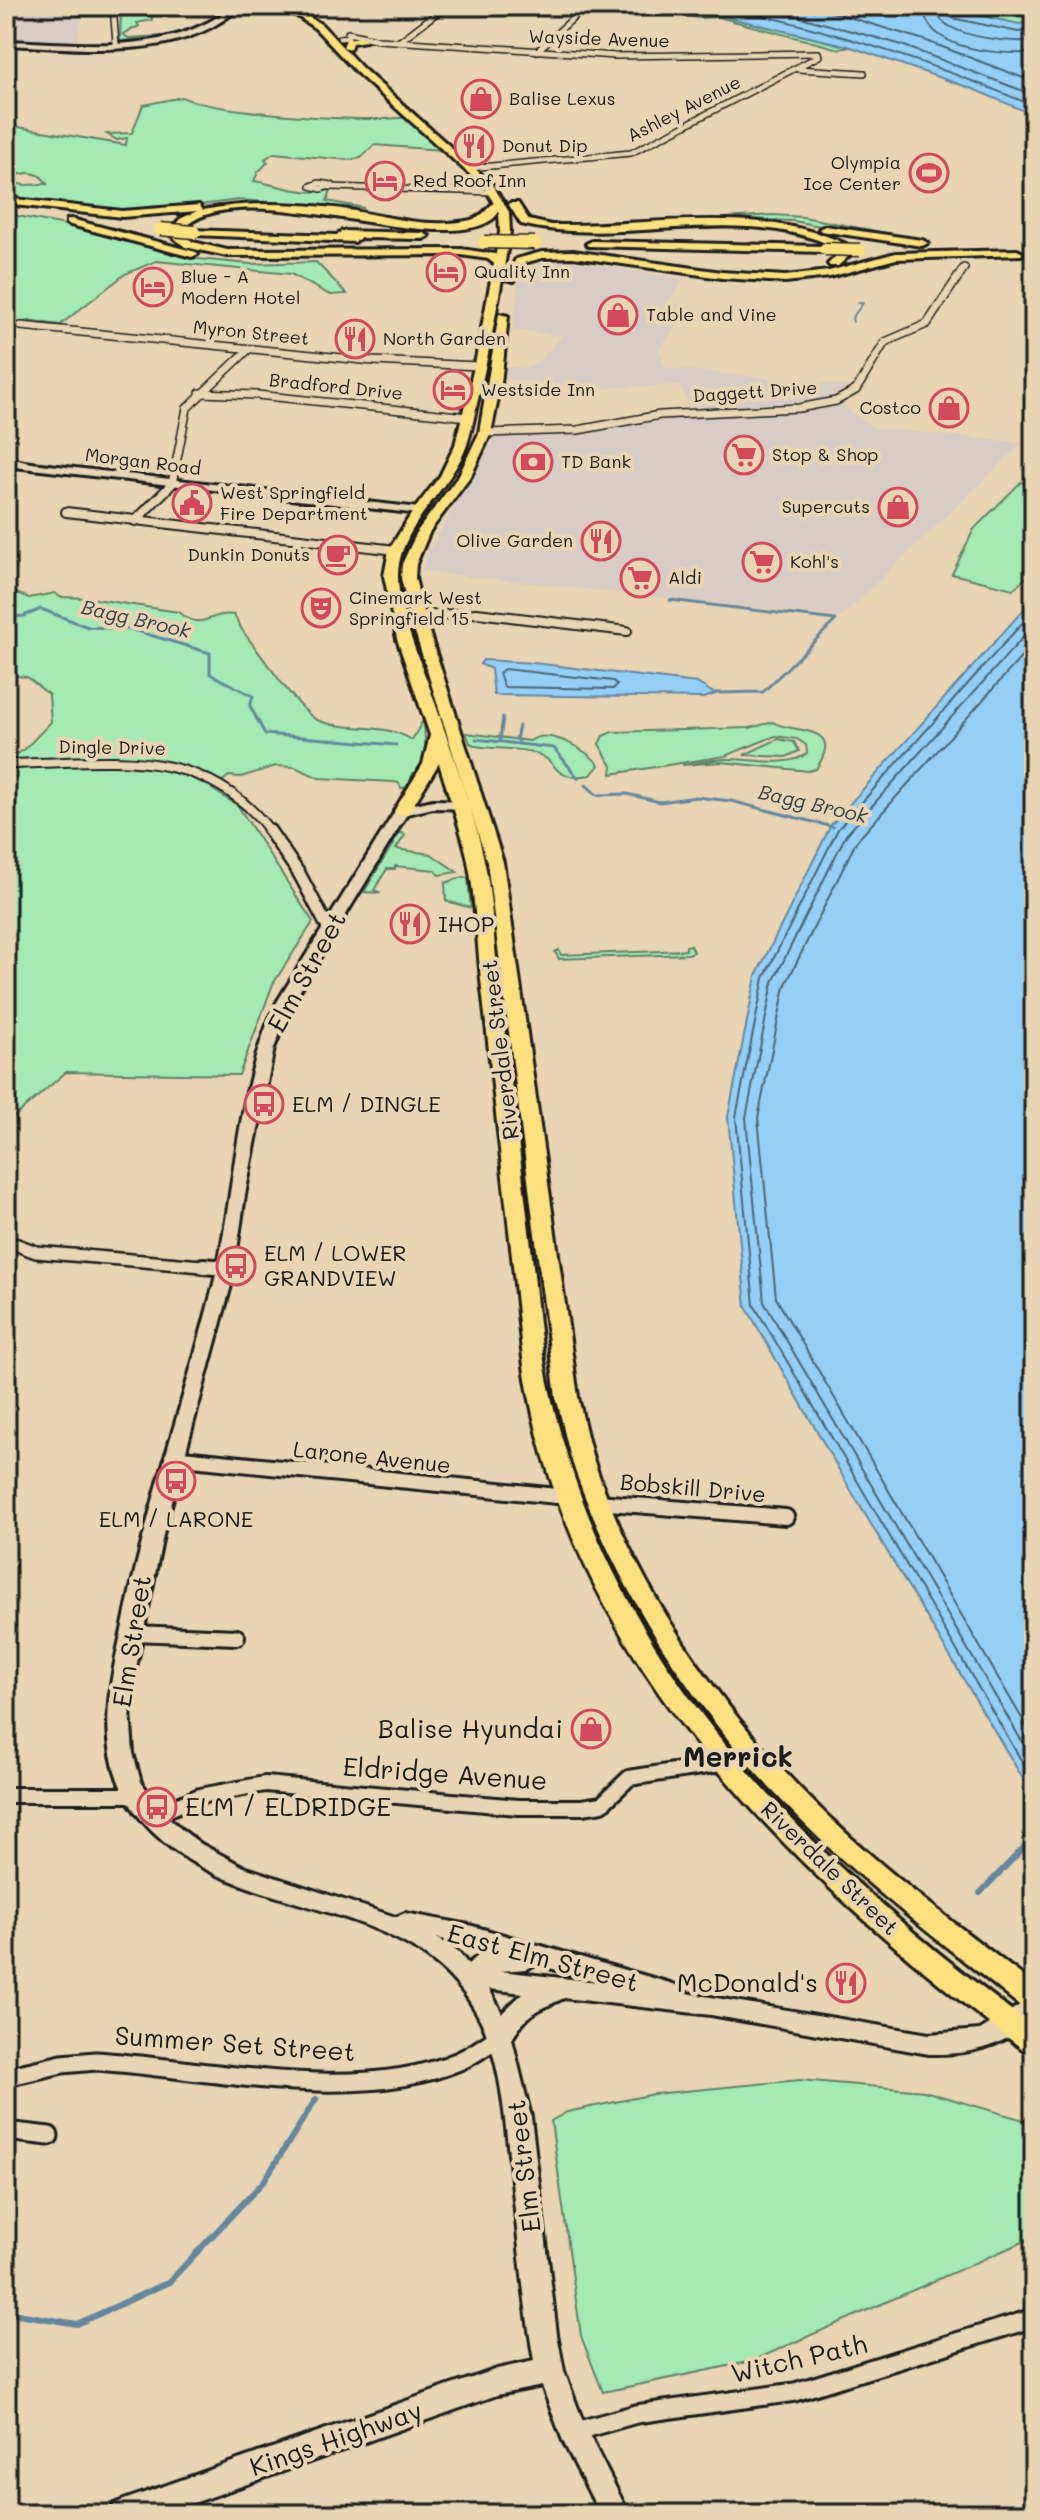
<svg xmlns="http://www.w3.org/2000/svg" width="1040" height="2520" font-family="Mali,sans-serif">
  <rect width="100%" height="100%" fill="#e9d4b3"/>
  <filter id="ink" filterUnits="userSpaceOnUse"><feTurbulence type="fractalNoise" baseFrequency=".0125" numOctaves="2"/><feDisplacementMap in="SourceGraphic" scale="16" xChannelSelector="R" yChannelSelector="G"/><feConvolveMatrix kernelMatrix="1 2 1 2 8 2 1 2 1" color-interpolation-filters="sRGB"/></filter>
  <g filter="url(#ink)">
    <g fill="#d8ccc4">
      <path d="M 6,6 L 84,6 L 77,42 L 6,41 Z"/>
      <path d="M 557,259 L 684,279 L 667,303 L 692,306 L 659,349 L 665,368 L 847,386 L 841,393 L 815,402 L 692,408 L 679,385 L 592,388 L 505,379 L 506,367 L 525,368 L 538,363 L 563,336 L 513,330 L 518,286 L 524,274 L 532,265 Z"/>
      <path d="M 841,405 L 874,428 L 1022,443 L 841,617 L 421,571 L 429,551 L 492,439 L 507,435 L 589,434 L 649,420 L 802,412 Z"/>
    </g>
    <g fill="#a5eab5" stroke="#608368" stroke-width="2">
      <path d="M 118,6 L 151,6 L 152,20 L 137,23 L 139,26 L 123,34 L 128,38 L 180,35 L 120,41 L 121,9 Z"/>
      <path d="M 632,6 L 681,6 L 850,47 L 839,49 L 718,17 L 698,18 Z"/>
      <path d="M 935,6 L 1017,6 L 1034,16 L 1034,22 L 1019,24 Z"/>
      <path d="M 182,97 C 207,112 375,124 405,117 L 442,150 L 374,145 L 361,158 L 348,160 L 274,153 L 265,159 L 268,162 L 258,172 L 254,181 C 280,185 303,196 331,190 L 327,201 L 364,208 L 239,200 L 144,212 L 119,212 L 6,197 L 6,181 L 24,185 L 47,184 C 37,166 20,175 6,178 L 6,125 L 126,145 L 127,138 L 117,140 L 107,134 L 132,133 L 143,105 Z"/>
      <path d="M 6,214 L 115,234 L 187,258 L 250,264 L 316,262 L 347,294 L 330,295 L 291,274 L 156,261 L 125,274 L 60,325 L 30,321 L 16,323 L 6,344 L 6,306 L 15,297 L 6,295 Z"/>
      <path d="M 773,215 L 803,217 L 912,238 L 881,237 L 793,221 L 725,218 Z"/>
      <path d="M 1021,482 L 1034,483 L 1034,571 L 1013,589 L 952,574 L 974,529 Z"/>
      <path d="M 6,589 L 29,598 L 55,593 L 60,597 L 89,598 L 178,612 C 204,633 208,611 234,615 L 242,630 C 257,649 300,712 317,720 C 348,733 383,721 412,740 L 422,722 L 424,725 L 426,756 L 421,774 L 413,773 L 411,778 L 416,780 L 410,787 L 401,788 L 399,783 L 393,782 L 319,778 L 295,767 L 276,766 L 241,777 L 229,776 L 212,789 L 238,806 L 313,922 L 273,984 L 239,1075 L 66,1072 L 6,1124 L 6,761 L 25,749 L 51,722 L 49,695 L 27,677 L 6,675 Z"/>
      <path d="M 773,722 C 788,734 848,722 816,769 L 808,771 L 721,762 L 682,765 C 696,763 711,760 726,759 C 749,758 789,769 807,753 L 806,745 L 797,739 L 775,736 L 725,756 L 611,774 L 612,766 L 599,744 L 603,736 L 612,732 L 750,728 Z"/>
      <path d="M 466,733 L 530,741 C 548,727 588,750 599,765 L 591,775 C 549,782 562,762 535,753 C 517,747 495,750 476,746 L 470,743 Z"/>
      <path d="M 778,739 L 794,742 L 799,751 L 786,757 L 744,755 Z"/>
      <path d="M 400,832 L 405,835 L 396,849 L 431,854 L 457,872 L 439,875 L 435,870 L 395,866 L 395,869 L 387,869 L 374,890 L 381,893 L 364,892 Z"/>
      <path d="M 463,877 L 468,878 L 471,908 L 446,901 L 445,883 Z"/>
      <path d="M 691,945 L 694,952 L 688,954 L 559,959 L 555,952 L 559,950 L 561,955 L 686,950 L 686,946 Z"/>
      <path d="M 800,2080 L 924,2091 L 1034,2123 L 1034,2237 L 752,2361 L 603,2392 L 581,2336 L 551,2121 L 567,2112 L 654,2094 Z"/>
    </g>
    <g fill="#95cff5" stroke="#65879e" stroke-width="2">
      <path d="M 681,6 L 935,6 L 1019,24 L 1034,22 L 1034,115 L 973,89 L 848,46 Z"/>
      <path d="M 1034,598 L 1034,1797 L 850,1489 L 746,1307 L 728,1117 L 756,976 L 831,825 Z"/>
      <path d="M 483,660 L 534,663 L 697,683 L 715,694 L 704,698 L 494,695 L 491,669 L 480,664 Z"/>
    </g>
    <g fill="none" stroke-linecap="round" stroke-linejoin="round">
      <g stroke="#4c6473" stroke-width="2">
        <path d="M 719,6 C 828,28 932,63 1034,106"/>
        <path d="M 760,6 L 899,44 L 1034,95"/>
        <path d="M 812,6 L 924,40 L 1034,82"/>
        <path d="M 923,6 C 926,52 999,54 1034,53"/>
        <path d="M 935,6 C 937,38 1008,42 1034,41"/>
        <path d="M 945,6 L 946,13 L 952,18 L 1018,32 L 1034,31"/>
        <path d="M 1034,610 L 838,829 L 764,978 L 736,1117 L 754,1305 L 1034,1782"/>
        <path d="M 1034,625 L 846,835 L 773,982 L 746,1118 L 764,1302 L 1034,1762"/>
        <path d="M 1034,643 L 856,842 L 785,986 L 758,1118 L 776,1298 L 1034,1739"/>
        <path d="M 504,669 L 613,681 L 617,685 L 613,689 L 504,687 L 499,673 Z"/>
      </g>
      <path stroke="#65879e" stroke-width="2" d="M 853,322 L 852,318 L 863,303 L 858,303"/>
      <g stroke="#65879e" stroke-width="3">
        <path d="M 670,600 L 836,620 L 763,692 L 715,693"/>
        <path d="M 6,617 L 24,616 L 41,609 L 88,627 L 130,629 L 210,653 L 210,674 L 253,696 L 250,706 L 265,734 L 396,745"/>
        <path d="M 519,726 L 516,739 L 519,741"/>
        <path d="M 476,739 L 554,748 L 578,778"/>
        <path d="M 500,740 L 503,717"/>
        <path d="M 586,785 L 597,795 L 627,794 L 660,802 L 696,797 L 731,801 L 833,827"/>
      </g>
      <g stroke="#65879e" stroke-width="6">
        <path d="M 980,1893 L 1034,1837"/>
        <path d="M 6,2312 L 77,2324 L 169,2282 L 264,2181 L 316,2099"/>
      </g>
      <defs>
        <g id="street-far5">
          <path d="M 113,6 L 116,44"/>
          <path d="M 517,6 L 580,12 L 537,51"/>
          <path d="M 340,38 L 348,37 L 348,33 L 379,40 L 616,56 L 818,53"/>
          <path d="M 400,41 L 446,6"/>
          <path d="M 798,69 L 864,73"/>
          <path d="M 470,168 L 631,153 L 819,56 L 818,53"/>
          <path d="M 319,183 L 332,185 L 321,189 L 311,186 Z"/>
          <path d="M 330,187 L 494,192"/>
        </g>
        <g id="street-far4">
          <path d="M 21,326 L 373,361 L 478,366"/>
          <path d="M 200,393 L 257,395 L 468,417"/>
          <path d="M 485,433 L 578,430 L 660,415 L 799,408 L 836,401 L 856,390 L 885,342 L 927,324 L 964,268"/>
          <path d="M 6,459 L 27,465"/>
          <path d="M 169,487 L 172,484 L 187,408 L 249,349"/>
        </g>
        <g id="street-far3">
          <path d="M 66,512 L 396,550"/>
          <path d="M 135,521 L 171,485"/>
          <path d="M 417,616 L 477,613 L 627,631"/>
          <path d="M 6,764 C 106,763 202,741 271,832"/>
        </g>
        <g id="street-far2">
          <path d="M 269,830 L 300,875 L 329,930"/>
          <path d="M 12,1243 L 36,1252 L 226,1268"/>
        </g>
        <g id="street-far1">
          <path d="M 203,1266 L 226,1268"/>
          <path d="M 172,1457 L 567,1497"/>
          <path d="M 597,1502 L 786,1517"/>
          <path d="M 132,1633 L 237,1637"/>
          <path d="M 6,1795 L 137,1795"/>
          <path d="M 152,1816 L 200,1796 L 265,1784 L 518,1807 L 582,1807 L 602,1804 L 629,1778 L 727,1763"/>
        </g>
        <g id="street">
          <path d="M 6,2077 L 62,2064 L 96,2061 C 204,2068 358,2105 459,2061 C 474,2055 487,2044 501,2036"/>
          <path d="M 6,2131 L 49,2136"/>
          <path d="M 573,2432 L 636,2414 L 795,2392 L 1034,2318"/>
        </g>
        <g id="secondary">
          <path d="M 233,6 L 241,6 C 181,63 82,48 6,45 L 6,41 C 82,43 170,57 233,6 Z"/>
          <path d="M 6,460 L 419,508 L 425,511 L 419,514 L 6,466 Z"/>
          <path d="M 433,800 L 476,801 L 483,805 L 476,809 L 433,808 L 407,814 L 293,1002 L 274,1048 L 245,1195 L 233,1278 L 163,1535 L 135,1673 L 130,1711 L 133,1753 L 141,1782 L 163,1812 L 181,1829 L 201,1844 L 244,1867 L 396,1917 L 405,1913 L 469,1925 L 670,1983 L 679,1986 L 681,1992 L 929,2034 L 980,2030 L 1034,1996 L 1034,2020 C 1001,2047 971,2055 929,2054 L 711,2015 L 564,1998 C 537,2011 530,2010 512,2039 L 531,2117 L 557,2334 L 564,2371 L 585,2427 L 629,2514 L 600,2514 L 563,2441 L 542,2386 L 497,2395 L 163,2514 L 110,2514 L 114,2504 L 124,2500 L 497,2369 L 534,2361 C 522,2294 517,2223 509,2154 C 504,2110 500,2061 481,2021 C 413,1880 212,1930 130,1804 C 111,1774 106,1737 109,1703 C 111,1674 119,1645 125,1616 C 148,1503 186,1395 214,1283 C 236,1190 235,1089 277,1002 L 397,808 ZM 437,1938 L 494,1952 L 479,1955 L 468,1964 L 458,1952 ZM 536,1964 L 598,1982 L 500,1971 L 527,1969 ZM 489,1989 L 523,1993 L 502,2013 Z"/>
        </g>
        <g id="primary">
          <path d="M 283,6 L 292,6 L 322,25 L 362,68 L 492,184 L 509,212 L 510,232 C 501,285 492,339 480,391 C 475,411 472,432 465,450 C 447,492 400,526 398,574 C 397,612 422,664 434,700 C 451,750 471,803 483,855 C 492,893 493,936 498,975 C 509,1066 520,1157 531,1247 C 536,1290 539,1335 547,1378 C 607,1667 806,1857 1034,2027 L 1034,2053 L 1024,2050 C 799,1880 572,1666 525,1373 C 519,1332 516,1289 511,1248 C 501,1161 492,1075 482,989 C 477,945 476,899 467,856 C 460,825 448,794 439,763 L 408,814 L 396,814 L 394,811 L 423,764 L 430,735 L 397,639 L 384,576 L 389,550 L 413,511 L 440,476 L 455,445 L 476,359 L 500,232 L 499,212 L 485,188 L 356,72 L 316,29 Z"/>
          <path d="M 363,37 L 366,41 L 352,43 L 350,49 L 343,47 L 346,39 Z"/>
          <path d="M 499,314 L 508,316 L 501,384 L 491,433 L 471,476 L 430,531 L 416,564 L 415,578 L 424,616 L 503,862 L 578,1397 C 584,1422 589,1449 598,1473 C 651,1621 754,1755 873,1857 C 925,1902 981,1943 1034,1985 L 1034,2012 L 1024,2009 C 943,1943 857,1880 785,1804 C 697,1713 619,1593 576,1473 C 567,1449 563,1422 556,1397 L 487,862 L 410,616 L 401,578 L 402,564 L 418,530 L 459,475 L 479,433 Z"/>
        </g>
        <g id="highway">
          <path d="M 6,198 L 122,211 L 199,205 L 203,210 C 243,202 285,203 325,207 C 372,211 423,231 471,220 C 485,216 488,205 499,199 L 504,202 C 502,206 498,214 494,218 C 440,262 233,167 180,232 L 193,242 L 227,250 L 461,249 L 495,254 L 507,266 L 501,269 L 488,259 L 461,255 L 227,256 L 185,247 L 168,233 L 180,219 L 197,211 L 122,217 L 6,204 Z"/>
          <path d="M 510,203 L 518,203 L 529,220 L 551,225 C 645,227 759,203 846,244 L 850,255 L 838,266 L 830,266 L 828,264 L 838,254 L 837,248 C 739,201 623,249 521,224 L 509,205 Z"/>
          <path d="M 71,219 L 196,252 L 198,254 L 192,257 L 67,224 L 67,220 Z"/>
          <path d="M 825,226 L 922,240 L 928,243 L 922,246 L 821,231 L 819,229 Z"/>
          <path d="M 190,230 L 337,235 L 342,231 L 423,233 L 429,236 L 423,239 L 360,238 L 355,242 L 194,235 L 188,232 Z"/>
          <path d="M 592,241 L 825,246 L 831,249 L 825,252 L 588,246 L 586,244 Z"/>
          <path d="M 1017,250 L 1023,253 L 1021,255 L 896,259 L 830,277 L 785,282 L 722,278 L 573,257 L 542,258 L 524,263 L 514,281 L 504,279 L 516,259 L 542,252 L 573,251 L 722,272 L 785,276 L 829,271 L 896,253 Z"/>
        </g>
      </defs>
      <use href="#street-far5" stroke="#1c1c1c" stroke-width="8"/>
      <use href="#street-far4" stroke="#1c1c1c" stroke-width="10"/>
      <use href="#street-far3" stroke="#1c1c1c" stroke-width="12"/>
      <use href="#street-far2" stroke="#1c1c1c" stroke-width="16"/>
      <use href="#street-far1" stroke="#1c1c1c" stroke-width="20"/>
      <use href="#street" stroke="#1c1c1c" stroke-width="23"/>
      <use href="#secondary" stroke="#1c1c1c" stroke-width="6"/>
      <use href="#primary" stroke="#1c1c1c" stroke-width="6"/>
      <use href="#highway" stroke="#1c1c1c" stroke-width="6"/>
      <use href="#street-far5" stroke="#e9d4b3" stroke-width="5"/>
      <use href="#street-far4" stroke="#e9d4b3" stroke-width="7"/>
      <use href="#street-far3" stroke="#e9d4b3" stroke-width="8"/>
      <use href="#street-far2" stroke="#e9d4b3" stroke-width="11"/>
      <use href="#street-far1" stroke="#e9d4b3" stroke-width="14"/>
      <use href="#street" stroke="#e9d4b3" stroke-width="17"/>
      <use href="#secondary" fill="#e9d4b3" fill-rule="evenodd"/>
      <use href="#primary" fill="#fce080" fill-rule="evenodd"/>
      <use href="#highway" fill="#fce080" fill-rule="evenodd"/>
      <defs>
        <g id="highway-bridge">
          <path d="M 160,229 L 194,232"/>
          <path d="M 484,242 L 535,243"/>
          <path d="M 825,249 L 860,250"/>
        </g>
      </defs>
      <use href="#highway-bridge" stroke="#1c1c1c" stroke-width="15" stroke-linecap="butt"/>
      <use href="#highway-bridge" stroke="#fce080" stroke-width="12"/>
    </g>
  </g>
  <defs>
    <symbol id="shop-ring" viewBox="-11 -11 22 22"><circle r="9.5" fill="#e9d4b3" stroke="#d1495b" stroke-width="1.5"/><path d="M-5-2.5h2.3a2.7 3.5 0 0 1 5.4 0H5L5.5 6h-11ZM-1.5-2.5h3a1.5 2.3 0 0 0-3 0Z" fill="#d1495b"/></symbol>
    <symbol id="restaurant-ring" viewBox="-11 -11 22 22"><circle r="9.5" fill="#e9d4b3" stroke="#d1495b" stroke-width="1.5"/><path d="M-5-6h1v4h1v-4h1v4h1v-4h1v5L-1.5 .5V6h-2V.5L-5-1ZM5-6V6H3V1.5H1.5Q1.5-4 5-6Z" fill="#d1495b"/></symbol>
    <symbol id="stadium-ring" viewBox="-11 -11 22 22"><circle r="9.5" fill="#e9d4b3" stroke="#d1495b" stroke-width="1.5"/><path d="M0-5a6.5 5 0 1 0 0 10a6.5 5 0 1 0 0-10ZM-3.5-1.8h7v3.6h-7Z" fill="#d1495b"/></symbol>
    <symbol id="hotel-ring" viewBox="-11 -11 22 22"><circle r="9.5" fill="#e9d4b3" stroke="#d1495b" stroke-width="1.5"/><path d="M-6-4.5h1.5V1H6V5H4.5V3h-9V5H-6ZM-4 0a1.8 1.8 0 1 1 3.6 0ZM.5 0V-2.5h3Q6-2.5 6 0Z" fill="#d1495b"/></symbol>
    <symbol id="supermarket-ring" viewBox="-11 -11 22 22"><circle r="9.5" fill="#e9d4b3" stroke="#d1495b" stroke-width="1.5"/><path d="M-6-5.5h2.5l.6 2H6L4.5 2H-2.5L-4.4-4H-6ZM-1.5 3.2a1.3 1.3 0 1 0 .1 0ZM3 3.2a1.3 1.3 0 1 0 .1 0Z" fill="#d1495b"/></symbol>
    <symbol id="bank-ring" viewBox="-11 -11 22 22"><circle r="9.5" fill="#e9d4b3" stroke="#d1495b" stroke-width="1.5"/><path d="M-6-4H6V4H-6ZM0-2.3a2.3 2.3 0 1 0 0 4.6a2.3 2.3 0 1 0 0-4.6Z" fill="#d1495b"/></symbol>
    <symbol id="civic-ring" viewBox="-11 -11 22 22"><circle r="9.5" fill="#e9d4b3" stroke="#d1495b" stroke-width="1.5"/><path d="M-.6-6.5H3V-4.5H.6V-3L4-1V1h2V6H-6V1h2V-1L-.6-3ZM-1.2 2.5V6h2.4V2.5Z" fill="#d1495b"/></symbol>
    <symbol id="cafe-ring" viewBox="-11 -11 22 22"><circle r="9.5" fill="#e9d4b3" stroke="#d1495b" stroke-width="1.5"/><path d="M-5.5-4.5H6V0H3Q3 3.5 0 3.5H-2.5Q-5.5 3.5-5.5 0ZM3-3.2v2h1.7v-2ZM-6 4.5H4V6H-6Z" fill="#d1495b"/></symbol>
    <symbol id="theatre-ring" viewBox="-11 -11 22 22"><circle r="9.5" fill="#e9d4b3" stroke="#d1495b" stroke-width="1.5"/><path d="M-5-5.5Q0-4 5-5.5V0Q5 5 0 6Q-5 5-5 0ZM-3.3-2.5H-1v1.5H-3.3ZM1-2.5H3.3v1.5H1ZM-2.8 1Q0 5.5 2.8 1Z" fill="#d1495b"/></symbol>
    <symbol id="bus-ring" viewBox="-11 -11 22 22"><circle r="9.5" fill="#e9d4b3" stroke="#d1495b" stroke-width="1.5"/><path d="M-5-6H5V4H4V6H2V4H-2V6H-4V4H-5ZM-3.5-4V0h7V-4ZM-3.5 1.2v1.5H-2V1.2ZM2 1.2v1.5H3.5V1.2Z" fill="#d1495b"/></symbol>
  </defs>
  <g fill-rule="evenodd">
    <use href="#shop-ring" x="459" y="77" width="44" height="44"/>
    <use href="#restaurant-ring" x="452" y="124" width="44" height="44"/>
    <use href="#stadium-ring" x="907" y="151" width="44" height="44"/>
    <use href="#hotel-ring" x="363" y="159" width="44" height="44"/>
    <use href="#hotel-ring" x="424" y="250" width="44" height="44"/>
    <use href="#hotel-ring" x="131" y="265" width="44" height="44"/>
    <use href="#shop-ring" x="596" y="293" width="44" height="44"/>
    <use href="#restaurant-ring" x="333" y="317" width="44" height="44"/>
    <use href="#hotel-ring" x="431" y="368" width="44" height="44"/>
    <use href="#shop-ring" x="927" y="386" width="44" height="44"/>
    <use href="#supermarket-ring" x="722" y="433" width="44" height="44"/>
    <use href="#bank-ring" x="511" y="440" width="44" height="44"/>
    <use href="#civic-ring" x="170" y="481" width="44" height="44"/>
    <use href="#shop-ring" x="876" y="485" width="44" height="44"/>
    <use href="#restaurant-ring" x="579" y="519" width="44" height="44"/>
    <use href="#cafe-ring" x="316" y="533" width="44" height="44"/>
    <use href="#supermarket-ring" x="740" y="540" width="44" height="44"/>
    <use href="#supermarket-ring" x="618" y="556" width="44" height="44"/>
    <use href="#theatre-ring" x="299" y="586" width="44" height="44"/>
    <use href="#restaurant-ring" x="388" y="902" width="44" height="44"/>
    <use href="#bus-ring" x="242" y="1082" width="44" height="44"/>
    <use href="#bus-ring" x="214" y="1244" width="44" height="44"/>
    <use href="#bus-ring" x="154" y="1459" width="44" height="44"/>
    <use href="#shop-ring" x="569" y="1707" width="44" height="44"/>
    <use href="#bus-ring" x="135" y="1785" width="44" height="44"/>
    <use href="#restaurant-ring" x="824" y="1961" width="44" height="44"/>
  </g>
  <g text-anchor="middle" stroke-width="8" stroke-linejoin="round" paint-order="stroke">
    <g font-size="18" fill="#1c1c1c" stroke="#e9d4b3">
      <text transform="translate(599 39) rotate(2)" y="6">Wayside Avenue</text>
      <text transform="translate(684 109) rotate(-27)" y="6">Ashley Avenue</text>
      <text transform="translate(251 333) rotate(6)" y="6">Myron Street</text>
      <text transform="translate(336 387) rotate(6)" y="6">Bradford Drive</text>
      <text transform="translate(755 392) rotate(-4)" y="6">Daggett Drive</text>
      <text transform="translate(143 462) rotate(7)" y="6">Morgan Road</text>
      <text transform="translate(112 748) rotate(1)" y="6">Dingle Drive</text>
    </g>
    <g font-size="18" fill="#1c1c1c" stroke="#e9d4b3" text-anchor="start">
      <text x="509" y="105">Balise Lexus</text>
      <text x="502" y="152">Donut Dip</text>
      <text x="901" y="169" text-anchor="end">Olympia<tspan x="901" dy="21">Ice Center</tspan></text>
      <text x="413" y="187">Red Roof Inn</text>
      <text x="474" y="278">Quality Inn</text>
      <text x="181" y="283">Blue - A<tspan x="181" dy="21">Modern Hotel</tspan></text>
      <text x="646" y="321">Table and Vine</text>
      <text x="383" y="345">North Garden</text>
      <text x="481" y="396">Westside Inn</text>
      <text x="921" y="414" text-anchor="end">Costco</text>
      <text x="772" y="461">Stop &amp; Shop</text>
      <text x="561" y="468">TD Bank</text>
      <text x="220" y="499">West Springfield<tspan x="220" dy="21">Fire Department</tspan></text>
      <text x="870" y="513" text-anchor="end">Supercuts</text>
      <text x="573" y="547" text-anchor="end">Olive Garden</text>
      <text x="310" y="561" text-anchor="end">Dunkin Donuts</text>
      <text x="790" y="568">Kohl's</text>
      <text x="668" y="584">Aldi</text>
      <text x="349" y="604">Cinemark West<tspan x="349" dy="21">Springfield 15</tspan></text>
    </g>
    <g font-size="20" font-style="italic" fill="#344047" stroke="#e9d4b3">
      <text transform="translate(136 619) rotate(13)" y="7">Bagg Brook</text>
      <text transform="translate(813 804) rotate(13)" y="7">Bagg Brook</text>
    </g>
    <g font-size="22" fill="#1c1c1c" stroke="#e9d4b3" text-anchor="start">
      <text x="438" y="932">IHOP</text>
      <text x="292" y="1112">ELM / DINGLE</text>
      <text x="264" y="1261">ELM / LOWER<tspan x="264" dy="25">GRANDVIEW</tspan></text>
      <text x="176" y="1527" text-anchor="middle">ELM / LARONE</text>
    </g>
    <g font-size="22" fill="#1c1c1c" stroke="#e9d4b3">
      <text transform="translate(500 1050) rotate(-97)" y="8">Riverdale Street</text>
      <text transform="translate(372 1457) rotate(6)" y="8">Larone Avenue</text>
      <text transform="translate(693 1488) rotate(5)" y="8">Bobskill Drive</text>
      <text transform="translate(830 1868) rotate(44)" y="8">Riverdale Street</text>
    </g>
    <g font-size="26" fill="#1c1c1c" stroke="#e9d4b3">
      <text transform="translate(307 972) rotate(-61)" y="9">Elm Street</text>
      <text transform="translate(132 1641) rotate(-81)" y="9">Elm Street</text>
      <text transform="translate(445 1774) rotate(4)" y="9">Eldridge Avenue</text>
      <text transform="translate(543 1958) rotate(15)" y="9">East Elm Street</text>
      <text transform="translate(235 2044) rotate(4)" y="9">Summer Set Street</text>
      <text transform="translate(524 2166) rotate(-97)" y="9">Elm Street</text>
      <text transform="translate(799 2359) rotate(-13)" y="9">Witch Path</text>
      <text transform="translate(336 2439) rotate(-19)" y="9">Kings Highway</text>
    </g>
    <g font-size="26" fill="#1c1c1c" stroke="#e9d4b3" text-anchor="end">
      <text x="563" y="1738">Balise Hyundai</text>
      <text x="185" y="1816" text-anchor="start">ELM / ELDRIDGE</text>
      <text x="818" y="1992">McDonald's</text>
    </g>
    <g font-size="28" font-weight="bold" fill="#1c1c1c" stroke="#e9d4b3">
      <text x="738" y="1767">Merrick</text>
    </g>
  </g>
  <rect width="1040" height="2520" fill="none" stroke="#e9d4b3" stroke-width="32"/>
  <rect x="16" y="16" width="1008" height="2488" fill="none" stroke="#1c1c1c" stroke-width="3" filter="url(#ink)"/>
</svg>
